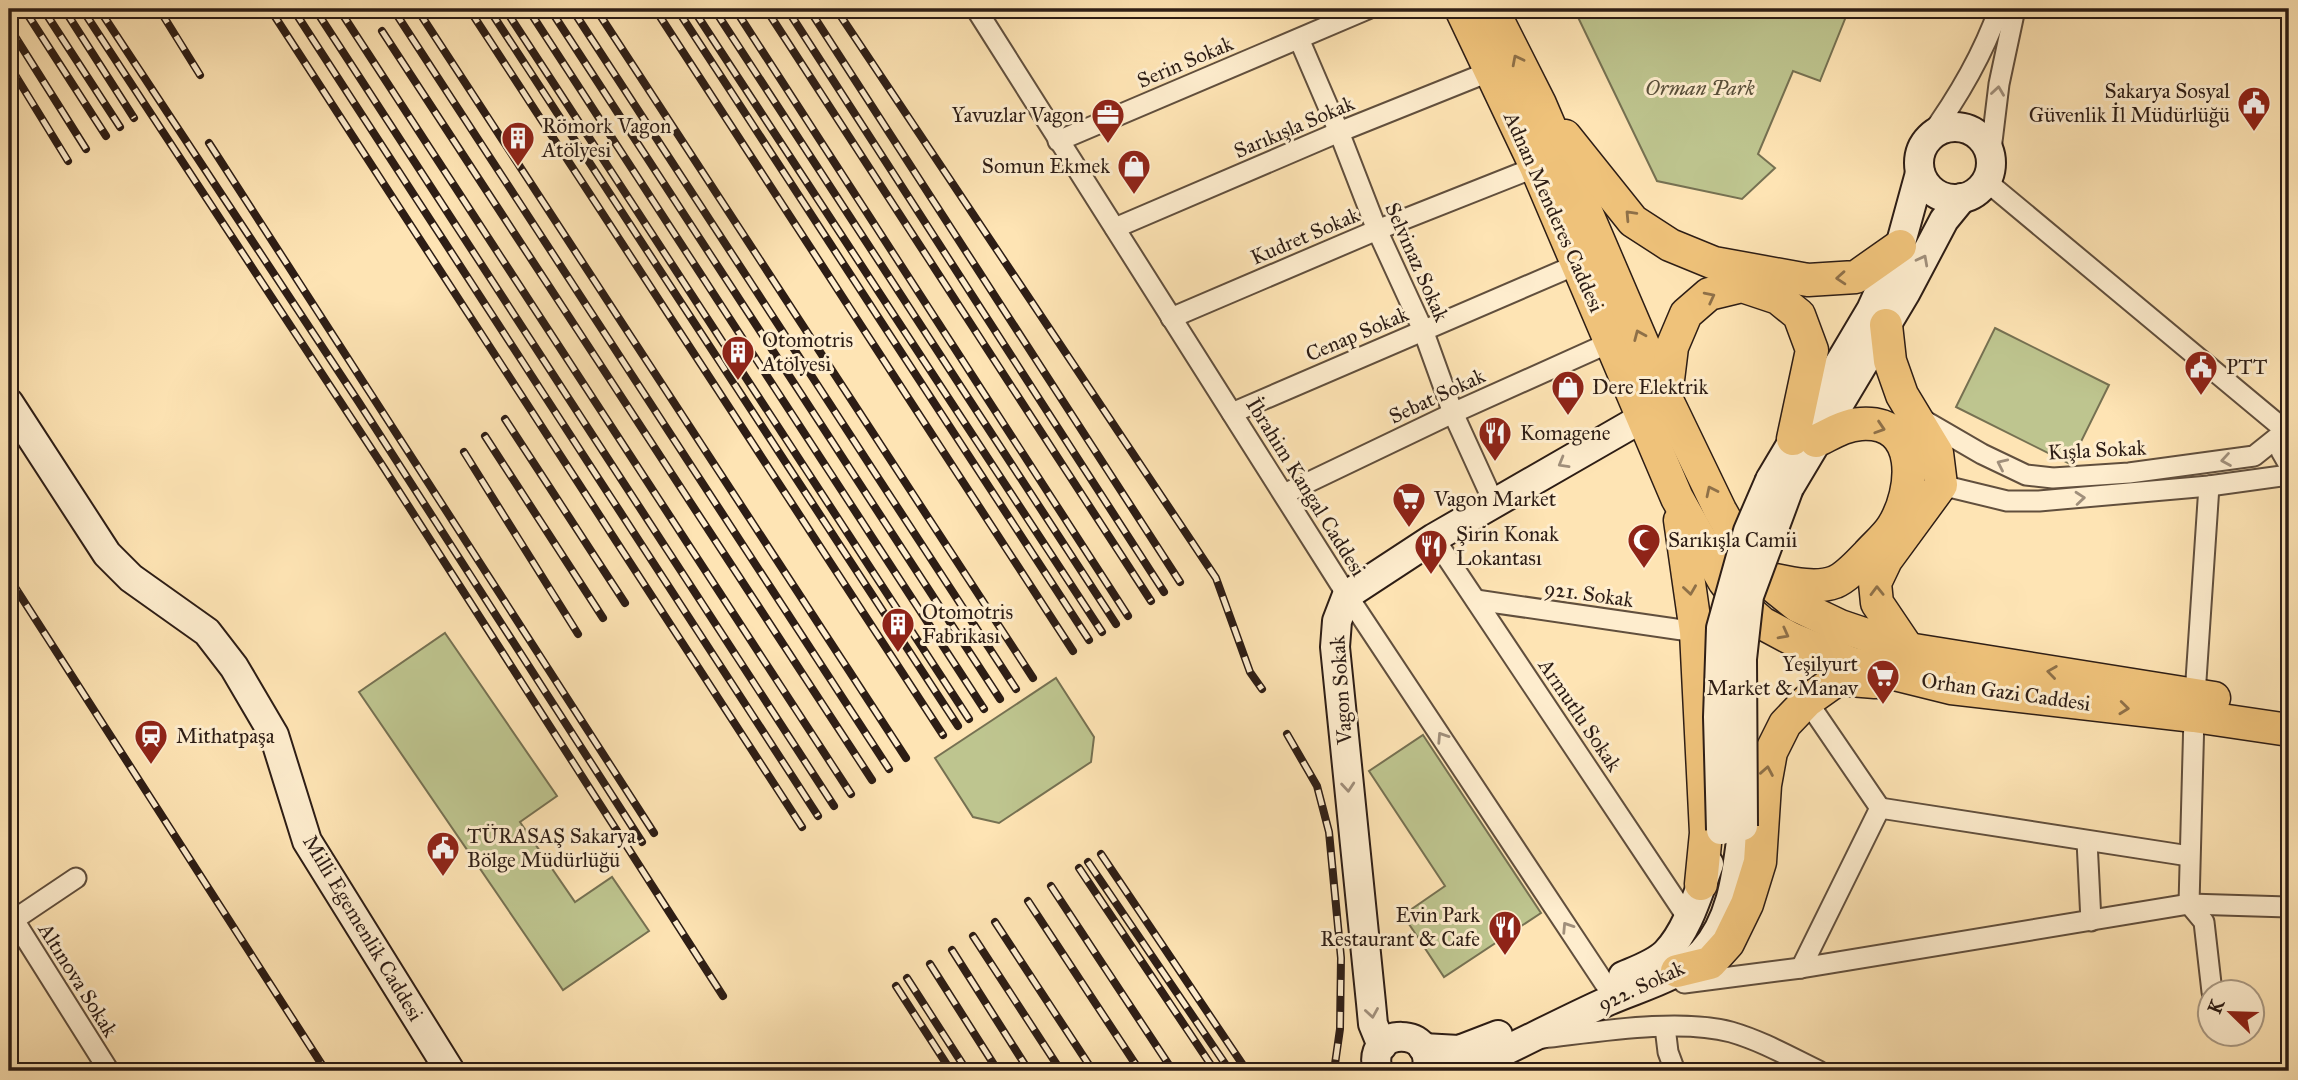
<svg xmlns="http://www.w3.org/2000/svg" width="2298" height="1080" font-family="'IM FELL Great Primer',serif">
  <rect width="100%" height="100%" fill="#fee4b4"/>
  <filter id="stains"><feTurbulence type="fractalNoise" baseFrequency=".00286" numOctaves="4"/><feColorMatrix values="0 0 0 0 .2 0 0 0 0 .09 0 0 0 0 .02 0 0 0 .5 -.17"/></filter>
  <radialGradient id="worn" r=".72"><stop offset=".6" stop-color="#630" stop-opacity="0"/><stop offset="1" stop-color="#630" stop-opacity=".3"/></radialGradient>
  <g fill="#bec58f" stroke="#767152" stroke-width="2">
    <path d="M 1574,9 L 1849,9 L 1820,81 L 1793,71 L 1758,154 L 1775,168 L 1742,199 L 1657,181 Z"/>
    <path d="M 1995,328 L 2109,385 L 2070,464 L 1956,407 Z"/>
    <path d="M 445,633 L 557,796 L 520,822 L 575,902 L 612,877 L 649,931 L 563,990 L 359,692 Z"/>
    <path d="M 1056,678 L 1094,737 L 1091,762 L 999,823 L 973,817 L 935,758 Z"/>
    <path d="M 1423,735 L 1541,913 L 1444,977 L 1403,915 L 1445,886 L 1369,771 Z"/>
  </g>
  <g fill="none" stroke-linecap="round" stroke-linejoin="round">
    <defs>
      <g id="street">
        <path d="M 976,9 L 1347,595 L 1605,984"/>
        <path d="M 1299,39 L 1339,132 L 1377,230 L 1423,330 L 1453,413 L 1494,503"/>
        <path d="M 1927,140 C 1957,99 1982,57 1999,9"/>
        <path d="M 1058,141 L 1368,9"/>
        <path d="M 1990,158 L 1999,84 L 2015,9"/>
        <path d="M 1986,181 L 2285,430"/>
        <path d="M 1115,228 L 1339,132 L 1491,71"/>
        <path d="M 1171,318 L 1377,230 L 1536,167"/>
        <path d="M 1232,413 L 1578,264"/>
        <path d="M 1920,418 L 1982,454 L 2026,475 L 2053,478 L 2129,473 L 2254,456 L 2289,428"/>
        <path d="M 2285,430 L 2281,451 L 2289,465"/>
        <path d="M 1941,485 L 2007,501 L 2039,501 L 2209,486 L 2289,475"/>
        <path d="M 1284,494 L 1453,413 L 1611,342"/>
        <path d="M 1434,538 L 1687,917"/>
        <path d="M 1476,600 L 1696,632"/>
        <path d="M 2195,695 L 2209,486"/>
        <path d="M 2194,716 L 2189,904 L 2204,922 L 2212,992"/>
        <path d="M 1880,808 L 2189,856"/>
        <path d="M 2087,841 L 2091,921"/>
        <path d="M 9,912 L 109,1071"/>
        <path d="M 9,923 L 76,878"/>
        <path d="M 1801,968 L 1880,808 L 1807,701"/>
        <path d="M 1684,983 L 1801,968 L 2189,904 L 2289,907"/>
        <path d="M 1665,1027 L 1668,1052 L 1675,1071"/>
        <path d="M 1543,1038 C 1596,1032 1679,1018 1731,1032 C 1762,1041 1790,1057 1819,1071"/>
      </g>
      <g id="secondary">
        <circle cx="1955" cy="163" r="36"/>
        <path d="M 9,403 L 107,554 L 131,578 L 207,632 L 234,667 L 274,735 L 307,841 L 450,1071"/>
        <path d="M 1770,480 L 1871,310 L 1900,246 L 1920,173"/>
        <path d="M 1789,488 L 1906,292 L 1944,220 L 1962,198"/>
        <path d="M 1623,976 C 1637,970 1655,964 1666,953 C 1688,930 1698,893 1709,864"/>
        <path d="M 1382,1046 L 1373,1024 L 1371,1003 L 1335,647 L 1337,621 L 1347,595 L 1434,538 L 1644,417"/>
        <path d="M 1423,1048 L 1459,1050 L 1498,1035"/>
        <path d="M 1378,1071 C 1364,1025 1439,1026 1426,1071"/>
        <path d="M 1455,1071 L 1462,1071 C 1511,1049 1559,1023 1608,1001 C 1639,987 1679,978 1703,952 C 1734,918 1737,869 1743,826"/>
      </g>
      <g id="primary">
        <path d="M 1461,9 L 1536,167 L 1677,498 L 1724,581 L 1744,607 L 1762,623 L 1792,639 L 1850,663 L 1951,688 L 2194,716 L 2289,730"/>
        <path d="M 1492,9 L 1540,104 L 1666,398 L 1720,510 L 1743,551 L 1762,577 L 1798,606 L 1840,626 L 1908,649 L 2214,698"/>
        <path d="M 1565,136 L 1633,221 L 1670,245 L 1714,263 L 1808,280 L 1856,277 L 1900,246"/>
        <path d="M 1886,325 L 1890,361 L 1902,395 L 1937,453 L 1941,485 L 1886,560 L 1875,583 L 1877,603 L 1908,649"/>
        <path d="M 1666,396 L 1672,347 L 1686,314 L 1709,294 L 1742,286 L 1778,298 L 1799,315 L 1812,350 L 1793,439"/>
        <path d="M 1680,520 L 1696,632 L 1706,833 L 1701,884"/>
        <path d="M 1766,578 C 1786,582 1814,590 1835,582 C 1847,577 1859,563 1868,554 C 1876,545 1887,536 1893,526 C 1915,491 1921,420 1861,424 C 1844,425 1831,434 1816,441"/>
        <path d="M 1677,971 L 1710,963 L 1728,943 L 1747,904 L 1760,862 L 1765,785 L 1771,752 L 1785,724 L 1807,701 L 1838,679 L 1875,682"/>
      </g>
    </defs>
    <use href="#street" stroke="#614f3d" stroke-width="23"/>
    <use href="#secondary" stroke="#2d1d15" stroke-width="32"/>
    <use href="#primary" stroke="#2d1d15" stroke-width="35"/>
    <use href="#street" stroke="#feedce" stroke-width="19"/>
    <use href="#secondary" stroke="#feedce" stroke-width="28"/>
    <use href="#primary" stroke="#efc27a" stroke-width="32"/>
    <defs>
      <g id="rail">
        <path d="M 24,9 L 106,136"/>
        <path d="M 43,9 L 120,127"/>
        <path d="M 64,9 L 134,118"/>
        <path d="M 82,9 L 384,468 L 723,996"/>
        <path d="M 99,9 L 358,401 L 642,842"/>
        <path d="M 159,9 L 200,75"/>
        <path d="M 270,9 L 802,827"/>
        <path d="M 293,9 L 818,816"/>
        <path d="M 315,9 L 834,806"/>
        <path d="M 339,9 L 851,794"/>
        <path d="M 393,9 L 889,769"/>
        <path d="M 417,9 L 906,758"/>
        <path d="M 469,9 L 943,735"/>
        <path d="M 489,9 L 958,726"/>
        <path d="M 505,9 L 969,719"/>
        <path d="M 528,9 L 984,709"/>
        <path d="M 550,9 L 1000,699"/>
        <path d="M 572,9 L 1016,689"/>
        <path d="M 596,9 L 1033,678"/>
        <path d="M 655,9 L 1073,651"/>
        <path d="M 677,9 L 1089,640"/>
        <path d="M 693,9 L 1102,632"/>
        <path d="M 714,9 L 1116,624"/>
        <path d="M 735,9 L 1128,616"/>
        <path d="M 766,9 L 1151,601"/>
        <path d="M 787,9 L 1164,592"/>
        <path d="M 809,9 L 1180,582"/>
        <path d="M 836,9 L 1216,578 L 1250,672 L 1262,689"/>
        <path d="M 9,27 L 86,149"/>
        <path d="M 382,31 L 872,780"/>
        <path d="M 9,65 L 68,161"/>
        <path d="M 209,143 L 654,833"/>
        <path d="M 505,419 L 625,603"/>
        <path d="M 485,436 L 603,618"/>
        <path d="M 464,452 L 578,634"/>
        <path d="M 9,578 L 326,1071"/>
        <path d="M 1287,734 L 1317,786 L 1329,832 L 1341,958 L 1340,1029 L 1334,1071"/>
        <path d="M 1101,854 L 1247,1071"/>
        <path d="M 1088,862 L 1230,1071"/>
        <path d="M 1079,868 L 1215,1071"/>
        <path d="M 1051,886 L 1173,1071"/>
        <path d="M 1028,901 L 1140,1071"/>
        <path d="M 995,922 L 1093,1071"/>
        <path d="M 973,936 L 1061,1071"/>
        <path d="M 952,950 L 1029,1071"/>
        <path d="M 930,964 L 998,1071"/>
        <path d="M 907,978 L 967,1071"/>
        <path d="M 896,986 L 951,1071"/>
      </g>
    </defs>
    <use href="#rail" stroke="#2d1d15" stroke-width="8"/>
    <use href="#rail" stroke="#feedce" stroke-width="5" stroke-dasharray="16" stroke-linecap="butt"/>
    <defs>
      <g id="secondary-bridge">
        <path d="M 1743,826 L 1742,659 L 1749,596 L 1789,488"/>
        <path d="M 1721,830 L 1718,717 L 1721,628 L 1748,531 L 1770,480"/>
      </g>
    </defs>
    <use href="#secondary-bridge" stroke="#2d1d15" stroke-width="32" stroke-linecap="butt"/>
    <use href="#secondary-bridge" stroke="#feedce" stroke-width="28"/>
  </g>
  <defs><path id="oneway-chevron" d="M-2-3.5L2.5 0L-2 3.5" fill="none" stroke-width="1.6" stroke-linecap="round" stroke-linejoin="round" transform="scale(1.75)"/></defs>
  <g stroke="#8e7048">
    <use href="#oneway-chevron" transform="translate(1517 60) rotate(-117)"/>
    <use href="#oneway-chevron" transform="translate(1630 215) rotate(-133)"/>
    <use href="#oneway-chevron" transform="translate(1841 278) rotate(176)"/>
    <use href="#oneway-chevron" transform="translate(1710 297) rotate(-27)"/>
    <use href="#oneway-chevron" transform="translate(1639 335) rotate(-113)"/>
    <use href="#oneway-chevron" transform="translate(1880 428) rotate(18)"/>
    <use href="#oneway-chevron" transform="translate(1711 491) rotate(-116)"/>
    <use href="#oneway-chevron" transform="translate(1690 590) rotate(82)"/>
    <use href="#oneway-chevron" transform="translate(1877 591) rotate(-91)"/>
    <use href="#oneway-chevron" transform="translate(1784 634) rotate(28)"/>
    <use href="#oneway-chevron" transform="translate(2052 672) rotate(-172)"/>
    <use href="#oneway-chevron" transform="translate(2124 708) rotate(6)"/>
    <use href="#oneway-chevron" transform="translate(1767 771) rotate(-80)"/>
  </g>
  <g stroke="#a08f7b">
    <use href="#oneway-chevron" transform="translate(1998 91) rotate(-82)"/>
    <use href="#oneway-chevron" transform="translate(1923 260) rotate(-62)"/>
    <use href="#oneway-chevron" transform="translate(2226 460) rotate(171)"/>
    <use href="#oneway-chevron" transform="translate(1563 463) rotate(150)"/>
    <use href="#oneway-chevron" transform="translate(2002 464) rotate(-155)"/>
    <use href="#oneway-chevron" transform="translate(2080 498) rotate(-5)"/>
    <use href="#oneway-chevron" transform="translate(1442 737) rotate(-123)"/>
    <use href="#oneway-chevron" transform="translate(1348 787) rotate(85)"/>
    <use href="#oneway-chevron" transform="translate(1567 927) rotate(-123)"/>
    <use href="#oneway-chevron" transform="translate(1372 1013) rotate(81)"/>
  </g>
  <defs>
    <symbol id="civic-pin" viewBox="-11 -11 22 30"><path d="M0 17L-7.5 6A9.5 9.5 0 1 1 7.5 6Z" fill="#8f2418" stroke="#feedce"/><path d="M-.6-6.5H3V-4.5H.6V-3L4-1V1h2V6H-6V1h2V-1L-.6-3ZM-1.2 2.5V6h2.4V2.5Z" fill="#fff"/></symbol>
    <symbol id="office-pin" viewBox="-11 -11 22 30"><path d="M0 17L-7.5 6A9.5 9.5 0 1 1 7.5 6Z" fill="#8f2418" stroke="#feedce"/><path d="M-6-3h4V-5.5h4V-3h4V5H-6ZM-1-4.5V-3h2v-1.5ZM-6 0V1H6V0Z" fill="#fff"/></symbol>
    <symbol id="building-pin" viewBox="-11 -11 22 30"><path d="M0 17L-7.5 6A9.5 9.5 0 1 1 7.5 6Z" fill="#8f2418" stroke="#feedce"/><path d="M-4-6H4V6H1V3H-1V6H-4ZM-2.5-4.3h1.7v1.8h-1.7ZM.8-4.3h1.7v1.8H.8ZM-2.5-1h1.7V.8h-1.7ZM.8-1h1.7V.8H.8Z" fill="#fff"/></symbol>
    <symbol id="shop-pin" viewBox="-11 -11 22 30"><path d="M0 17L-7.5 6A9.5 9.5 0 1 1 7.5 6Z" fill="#8f2418" stroke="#feedce"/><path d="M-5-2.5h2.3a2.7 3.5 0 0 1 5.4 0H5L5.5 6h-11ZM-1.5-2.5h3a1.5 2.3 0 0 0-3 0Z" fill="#fff"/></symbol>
    <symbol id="restaurant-pin" viewBox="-11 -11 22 30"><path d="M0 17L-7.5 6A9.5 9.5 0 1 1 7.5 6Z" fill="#8f2418" stroke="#feedce"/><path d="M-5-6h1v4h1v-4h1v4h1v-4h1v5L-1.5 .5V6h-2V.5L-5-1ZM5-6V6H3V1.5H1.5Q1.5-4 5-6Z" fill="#fff"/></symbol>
    <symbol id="supermarket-pin" viewBox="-11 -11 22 30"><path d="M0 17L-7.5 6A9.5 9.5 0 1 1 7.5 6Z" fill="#8f2418" stroke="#feedce"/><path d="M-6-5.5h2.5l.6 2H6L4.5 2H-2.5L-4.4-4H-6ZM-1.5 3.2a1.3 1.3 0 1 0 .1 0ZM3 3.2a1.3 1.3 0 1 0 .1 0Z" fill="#fff"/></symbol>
    <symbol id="mosque-pin" viewBox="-11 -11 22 30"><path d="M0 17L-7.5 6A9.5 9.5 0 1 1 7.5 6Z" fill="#8f2418" stroke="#feedce"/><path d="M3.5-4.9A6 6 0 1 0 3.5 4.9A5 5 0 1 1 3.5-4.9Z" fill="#fff"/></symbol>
    <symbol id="station-pin" viewBox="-11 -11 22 30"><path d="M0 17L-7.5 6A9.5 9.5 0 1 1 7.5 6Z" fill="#8f2418" stroke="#feedce"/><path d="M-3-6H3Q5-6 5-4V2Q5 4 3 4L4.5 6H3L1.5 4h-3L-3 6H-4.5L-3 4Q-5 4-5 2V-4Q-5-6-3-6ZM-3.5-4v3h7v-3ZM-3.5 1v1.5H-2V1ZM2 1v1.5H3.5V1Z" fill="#fff"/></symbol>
  </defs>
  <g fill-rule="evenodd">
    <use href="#civic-pin" x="2235" y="84" width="38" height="52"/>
    <use href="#office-pin" x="1089" y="96" width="38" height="52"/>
    <use href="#building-pin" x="499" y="119" width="38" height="52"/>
    <use href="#shop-pin" x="1115" y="147" width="38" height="52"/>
    <use href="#building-pin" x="719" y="333" width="38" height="52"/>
    <use href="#civic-pin" x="2182" y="348" width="38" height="52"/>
    <use href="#shop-pin" x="1549" y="368" width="38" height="52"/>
    <use href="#restaurant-pin" x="1476" y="414" width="38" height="52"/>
    <use href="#supermarket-pin" x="1390" y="480" width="38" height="52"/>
    <use href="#mosque-pin" x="1625" y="521" width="38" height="52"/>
    <use href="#restaurant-pin" x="1412" y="527" width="38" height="52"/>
    <use href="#building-pin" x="879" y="605" width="38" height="52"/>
    <use href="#supermarket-pin" x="1864" y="657" width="38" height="52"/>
    <use href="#station-pin" x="132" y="717" width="38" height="52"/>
    <use href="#civic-pin" x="424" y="829" width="38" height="52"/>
    <use href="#restaurant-pin" x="1486" y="908" width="38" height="52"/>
  </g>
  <g text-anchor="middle" stroke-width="6" stroke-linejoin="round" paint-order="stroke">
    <g font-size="21" fill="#2d1d15" stroke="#feedce">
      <text transform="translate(1185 62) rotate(-23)" y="7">Serin Sokak</text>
      <text transform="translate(1294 127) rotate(-23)" y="7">Sarıkışla Sokak</text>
      <text transform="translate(1554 212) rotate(66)" y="7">Adnan Menderes Caddesi</text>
      <text transform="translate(1305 236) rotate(-23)" y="7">Kudret Sokak</text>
      <text transform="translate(1417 262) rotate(66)" y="7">Selvinaz Sokak</text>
      <text transform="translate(1357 334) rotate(-23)" y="7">Cenap Sokak</text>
      <text transform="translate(1437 396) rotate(-25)" y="7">Sebat Sokak</text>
      <text transform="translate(2097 450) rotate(-3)" y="7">Kışla Sokak</text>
      <text transform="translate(1306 487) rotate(58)" y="7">İbrahim Kangal Caddesi</text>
      <text transform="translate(1589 594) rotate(8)" y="7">921. Sokak</text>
      <text transform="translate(1341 690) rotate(-94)" y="7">Vagon Sokak</text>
      <text transform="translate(2006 692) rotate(8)" y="7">Orhan Gazi Caddesi</text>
      <text transform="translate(1580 715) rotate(56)" y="7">Armutlu Sokak</text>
      <text transform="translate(363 928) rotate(59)" y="7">Milli Egemenlik Caddesi</text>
      <text transform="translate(78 980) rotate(58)" y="7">Altınova Sokak</text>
      <text transform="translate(1641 986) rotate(-25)" y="7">922. Sokak</text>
    </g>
    <g font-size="21" font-style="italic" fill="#584f3a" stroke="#feedce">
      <text x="1700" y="95">Orman Park</text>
    </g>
    <g font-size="21" fill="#2d1d15" stroke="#feedce" text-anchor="start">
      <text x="2230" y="98" text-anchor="end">Sakarya Sosyal<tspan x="2230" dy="24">Güvenlik İl Müdürlüğü</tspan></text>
      <text x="1084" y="122" text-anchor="end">Yavuzlar Vagon</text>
      <text x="542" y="133">Römork Vagon<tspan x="542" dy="24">Atölyesi</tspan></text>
      <text x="1110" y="173" text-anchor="end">Somun Ekmek</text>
      <text x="762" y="347">Otomotris<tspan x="762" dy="24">Atölyesi</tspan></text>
      <text x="2226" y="374">PTT</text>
      <text x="1592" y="394">Dere Elektrik</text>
      <text x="1520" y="440">Komagene</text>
      <text x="1434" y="506">Vagon Market</text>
      <text x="1456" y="541">Şirin Konak<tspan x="1456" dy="24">Lokantası</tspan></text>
      <text x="1668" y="547">Sarıkışla Camii</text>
      <text x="922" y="619">Otomotris<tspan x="922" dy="24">Fabrikası</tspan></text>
      <text x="1858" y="671" text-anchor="end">Yeşilyurt<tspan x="1858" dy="24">Market &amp; Manav</tspan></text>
      <text x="176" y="743">Mithatpaşa</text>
      <text x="467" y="843">TÜRASAŞ Sakarya<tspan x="467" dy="24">Bölge Müdürlüğü</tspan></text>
      <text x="1480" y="922" text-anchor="end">Evin Park<tspan x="1480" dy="24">Restaurant &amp; Cafe</tspan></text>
    </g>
  </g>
  <rect width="2298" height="1080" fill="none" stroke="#fee4b4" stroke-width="35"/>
  <rect x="10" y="10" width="2277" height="1059" fill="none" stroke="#2d1d15" stroke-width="3.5"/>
  <rect x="18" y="18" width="2263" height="1045" fill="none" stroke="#2d1d15" stroke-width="2"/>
  <g transform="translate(2231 1013) rotate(293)"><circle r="33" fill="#feedce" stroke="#aa9a84" stroke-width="2"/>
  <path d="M0-5L12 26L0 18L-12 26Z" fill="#8f2418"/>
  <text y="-10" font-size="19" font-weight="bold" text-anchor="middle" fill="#2d1d15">K</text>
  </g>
  <rect width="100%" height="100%" filter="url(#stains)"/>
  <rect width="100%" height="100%" fill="url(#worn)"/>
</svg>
